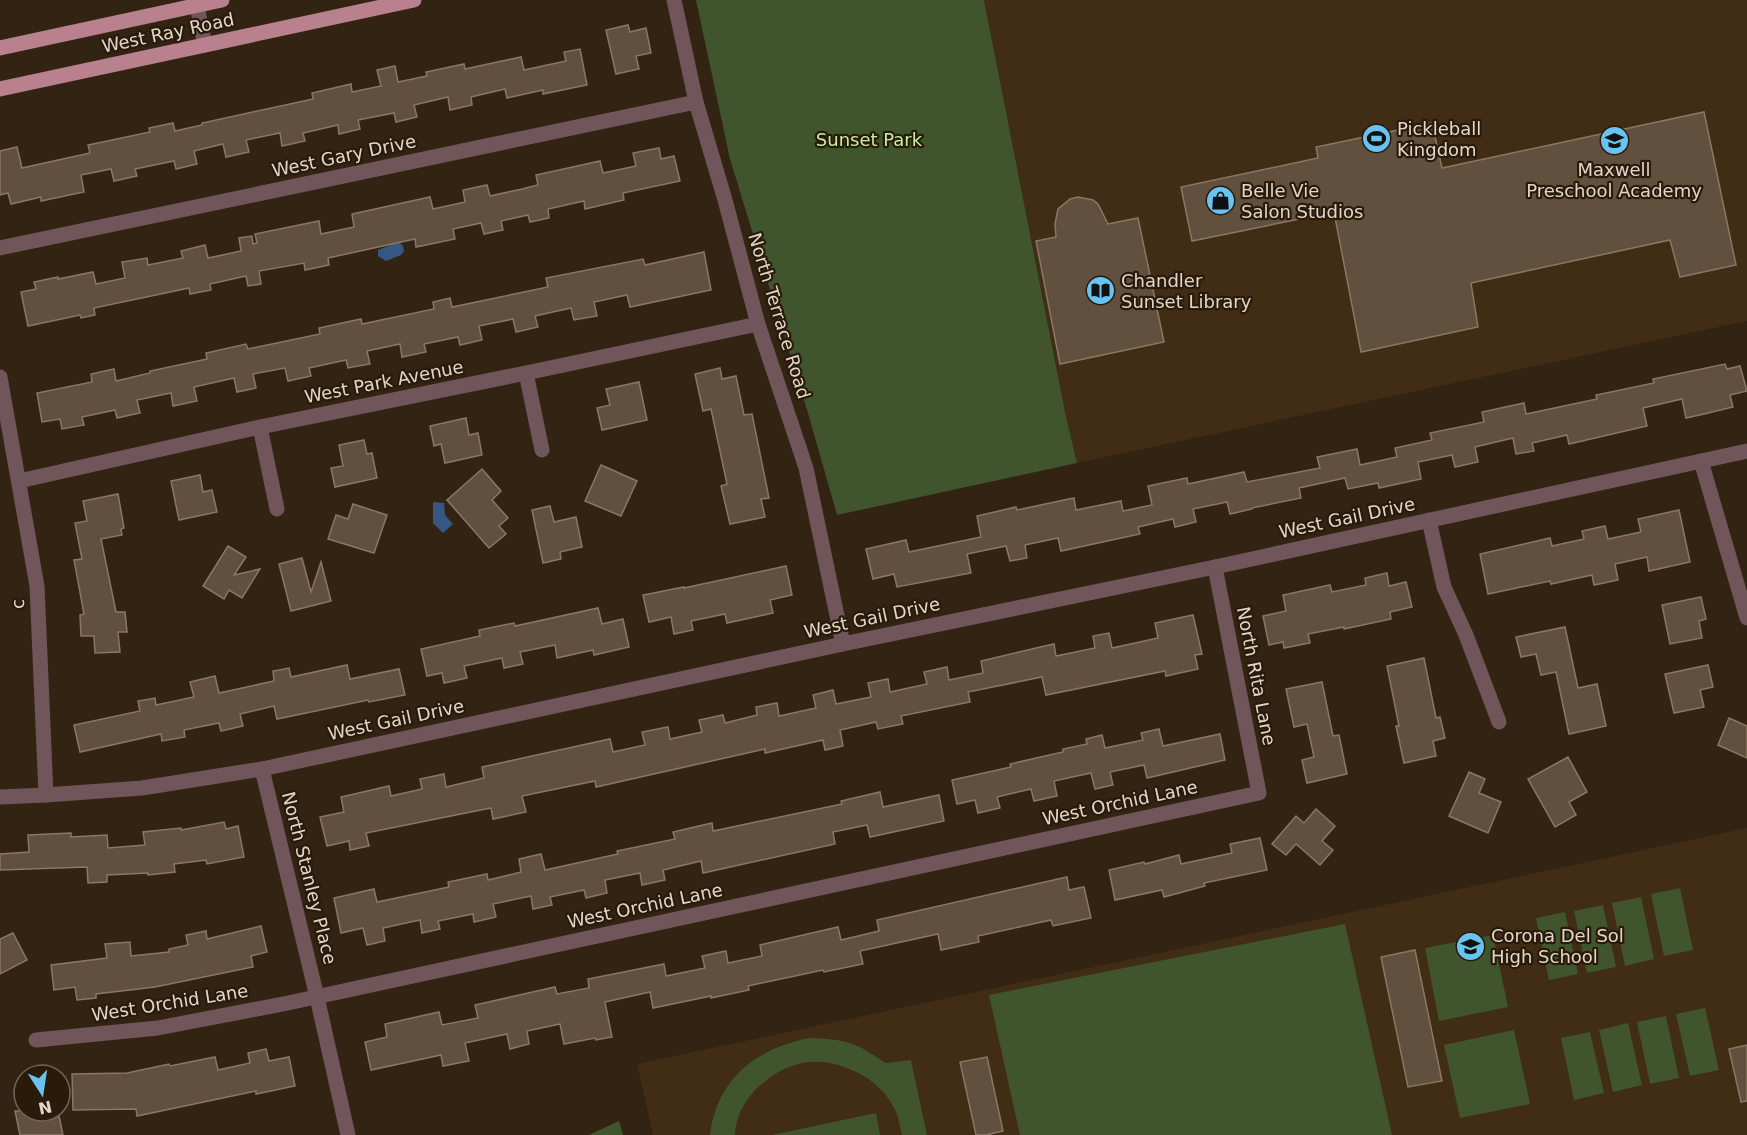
<svg xmlns="http://www.w3.org/2000/svg" width="1747" height="1135" font-family="'DejaVu Sans',sans-serif">
  <rect width="100%" height="100%" fill="#332313"/>
  <g fill="#412c15">
    <path d="M 984,0 L 1747,0 L 1747,321 L 1077,463 L 1066,417 Z"/>
    <path d="M 1747,828 L 1747,1135 L 653,1135 L 637,1064 Z"/>
  </g>
  <g fill="#40552e">
    <path d="M 696,0 L 984,0 L 1066,417 L 1077,463 L 837,515 L 808,413 L 730,159 Z"/>
    <path d="M 1680,888 L 1693,950 L 1664,956 L 1651,894 Z"/>
    <path d="M 1641,897 L 1654,959 L 1625,966 L 1612,903 Z"/>
    <path d="M 1603,905 L 1616,967 L 1587,973 L 1574,911 Z"/>
    <path d="M 1565,912 L 1578,974 L 1549,980 L 1536,918 Z"/>
    <path d="M 1345,924 L 1392,1135 L 1020,1135 L 989,995 Z"/>
    <path d="M 1493,935 L 1508,1007 L 1439,1021 L 1425,948 Z"/>
    <path d="M 1705,1008 L 1719,1070 L 1690,1076 L 1676,1014 Z"/>
    <path d="M 1666,1016 L 1679,1078 L 1650,1084 L 1637,1022 Z"/>
    <path d="M 1628,1023 L 1642,1085 L 1613,1092 L 1599,1030 Z"/>
    <path d="M 1514,1030 L 1530,1104 L 1460,1118 L 1444,1045 Z"/>
    <path d="M 1590,1032 L 1604,1093 L 1574,1100 L 1561,1038 Z"/>
    <path d="M 810,1038 C 843,1039 857,1042 885,1063 L 911,1060 L 927,1135 L 902,1135 C 900,1128 899,1119 896,1112 C 888,1093 872,1079 854,1071 C 820,1056 792,1059 763,1083 C 747,1096 736,1114 735,1135 L 710,1135 C 717,1079 756,1048 810,1038 Z"/>
    <path d="M 876,1113 L 880,1135 L 772,1135 Z"/>
    <path d="M 619,1121 L 623,1135 L 589,1135 Z"/>
  </g>
  <g fill="#365683">
    <path d="M 399,242 L 403,246 L 404,251 L 401,255 L 386,261 L 378,256 L 378,250 Z"/>
    <path d="M 433,502 L 444,503 L 445,515 L 453,524 L 443,533 L 433,523 Z"/>
  </g>
  <g fill="#62503e" stroke="#8a7764" stroke-width="1.5">
    <path d="M 628,25 L 630,32 L 646,28 L 651,53 L 636,56 L 639,69 L 616,74 L 606,30 Z"/>
    <path d="M 580,49 L 587,85 L 543,94 L 543,90 L 507,98 L 505,89 L 471,97 L 472,105 L 450,110 L 448,97 L 414,105 L 417,117 L 396,122 L 394,113 L 358,120 L 360,129 L 339,134 L 338,125 L 303,133 L 305,141 L 282,146 L 280,133 L 246,140 L 249,152 L 226,157 L 223,144 L 194,151 L 197,164 L 176,169 L 174,161 L 135,169 L 137,176 L 114,181 L 111,169 L 81,175 L 84,192 L 41,201 L 41,197 L 11,204 L 8,193 L 0,195 L 0,151 L 17,147 L 22,168 L 90,153 L 88,145 L 150,132 L 149,128 L 173,123 L 175,131 L 202,125 L 202,123 L 313,99 L 312,93 L 351,84 L 352,92 L 381,86 L 377,70 L 395,66 L 398,82 L 427,76 L 426,72 L 464,64 L 465,69 L 521,57 L 524,70 L 566,61 L 564,52 Z"/>
    <path d="M 1704,112 L 1736,265 L 1680,277 L 1670,240 L 1471,283 L 1478,327 L 1361,352 L 1334,212 L 1192,241 L 1181,187 L 1318,158 L 1316,147 L 1432,123 L 1442,168 Z"/>
    <path d="M 659,148 L 661,159 L 674,156 L 680,181 L 623,193 L 624,200 L 585,209 L 584,201 L 548,209 L 549,218 L 530,222 L 528,215 L 501,221 L 503,230 L 484,234 L 481,223 L 453,229 L 455,239 L 416,247 L 415,239 L 328,258 L 329,265 L 305,270 L 304,263 L 259,271 L 261,284 L 248,286 L 246,276 L 210,284 L 211,290 L 190,294 L 189,288 L 94,308 L 95,315 L 81,318 L 80,315 L 28,326 L 21,292 L 36,289 L 34,282 L 58,277 L 58,279 L 93,272 L 96,284 L 125,278 L 122,262 L 147,258 L 148,265 L 183,258 L 181,251 L 205,245 L 208,258 L 241,251 L 239,238 L 252,236 L 253,244 L 257,243 L 255,234 L 319,221 L 321,234 L 354,227 L 352,214 L 430,197 L 433,209 L 465,202 L 463,190 L 487,185 L 490,196 L 522,189 L 538,185 L 536,175 L 600,161 L 603,173 L 636,166 L 633,153 Z"/>
    <path d="M 1078,197 L 1093,200 L 1098,204 L 1108,224 L 1138,218 L 1164,342 L 1060,364 L 1036,241 L 1056,237 L 1055,224 L 1058,209 L 1070,199 Z"/>
    <path d="M 704,252 L 711,290 L 630,307 L 627,295 L 594,302 L 597,316 L 574,320 L 571,308 L 535,316 L 538,327 L 516,332 L 513,319 L 479,326 L 482,340 L 460,345 L 458,337 L 424,344 L 426,352 L 402,357 L 400,344 L 367,351 L 370,364 L 348,368 L 346,360 L 309,368 L 311,376 L 288,381 L 285,368 L 253,374 L 256,388 L 237,392 L 234,378 L 194,387 L 197,401 L 173,406 L 171,393 L 137,400 L 140,413 L 117,418 L 115,410 L 82,417 L 84,425 L 62,429 L 60,419 L 42,422 L 37,393 L 92,382 L 91,374 L 114,369 L 116,381 L 150,373 L 150,371 L 207,359 L 206,353 L 246,344 L 248,349 L 320,334 L 319,328 L 361,319 L 362,324 L 434,309 L 433,302 L 450,298 L 452,307 L 548,287 L 546,278 L 643,259 L 645,265 Z"/>
    <path d="M 1725,364 L 1727,369 L 1740,366 L 1747,391 L 1730,395 L 1733,407 L 1704,414 L 1686,418 L 1682,399 L 1643,408 L 1647,426 L 1569,444 L 1567,435 L 1532,443 L 1534,451 L 1516,454 L 1513,438 L 1475,447 L 1478,462 L 1455,467 L 1452,455 L 1418,462 L 1421,479 L 1379,488 L 1378,483 L 1348,489 L 1345,478 L 1299,488 L 1301,498 L 1252,508 L 1252,509 L 1230,514 L 1227,502 L 1193,509 L 1196,522 L 1175,527 L 1173,519 L 1138,527 L 1140,534 L 1061,551 L 1058,538 L 1025,545 L 1027,558 L 1010,561 L 1006,546 L 967,554 L 971,573 L 897,587 L 894,574 L 873,579 L 866,549 L 906,540 L 909,552 L 981,537 L 977,516 L 1016,507 L 1017,510 L 1074,498 L 1076,510 L 1121,501 L 1123,511 L 1152,505 L 1148,486 L 1187,478 L 1188,484 L 1244,472 L 1247,482 L 1320,468 L 1317,457 L 1357,449 L 1360,465 L 1397,457 L 1395,448 L 1432,440 L 1430,433 L 1484,422 L 1482,412 L 1524,403 L 1526,414 L 1597,399 L 1596,395 L 1654,383 L 1653,379 Z"/>
    <path d="M 720,368 L 722,379 L 736,376 L 744,415 L 752,414 L 769,498 L 761,499 L 765,517 L 730,524 L 721,486 L 727,484 L 711,409 L 703,411 L 695,374 Z"/>
    <path d="M 639,382 L 647,420 L 602,430 L 597,408 L 610,405 L 606,389 Z"/>
    <path d="M 466,418 L 469,435 L 478,433 L 482,455 L 445,463 L 441,444 L 434,446 L 430,426 Z"/>
    <path d="M 364,440 L 367,454 L 372,453 L 377,478 L 335,487 L 331,468 L 343,466 L 339,445 Z"/>
    <path d="M 601,465 L 637,481 L 621,516 L 585,501 Z"/>
    <path d="M 482,469 L 501,491 L 492,500 L 508,518 L 499,526 L 506,534 L 489,548 L 447,500 Z"/>
    <path d="M 200,475 L 203,492 L 212,490 L 217,512 L 179,520 L 171,481 Z"/>
    <path d="M 118,494 L 124,528 L 121,529 L 122,535 L 101,539 L 116,612 L 125,612 L 127,632 L 118,632 L 120,652 L 95,653 L 94,636 L 81,636 L 80,615 L 84,614 L 74,560 L 82,559 L 75,523 L 87,521 L 83,501 Z"/>
    <path d="M 353,504 L 387,515 L 374,553 L 328,539 L 336,515 L 348,519 Z"/>
    <path d="M 550,506 L 554,522 L 576,517 L 582,547 L 560,552 L 561,559 L 543,563 L 532,510 Z"/>
    <path d="M 1679,510 L 1690,562 L 1649,571 L 1647,557 L 1615,564 L 1618,580 L 1594,585 L 1592,575 L 1551,584 L 1550,581 L 1488,594 L 1480,554 L 1550,538 L 1552,546 L 1584,539 L 1582,531 L 1605,526 L 1608,539 L 1641,532 L 1638,519 Z"/>
    <path d="M 228,546 L 246,557 L 234,575 L 260,569 L 242,598 L 229,590 L 224,599 L 203,586 Z"/>
    <path d="M 302,558 L 311,592 L 321,562 L 331,601 L 291,611 L 279,564 Z"/>
    <path d="M 786,566 L 792,595 L 770,600 L 773,613 L 727,623 L 725,614 L 691,621 L 693,630 L 674,634 L 671,617 L 649,622 L 643,595 L 684,587 L 684,588 Z"/>
    <path d="M 1387,573 L 1389,586 L 1406,582 L 1412,607 L 1390,612 L 1391,619 L 1344,629 L 1344,627 L 1308,634 L 1310,643 L 1284,648 L 1283,642 L 1269,645 L 1263,616 L 1286,611 L 1283,595 L 1330,585 L 1332,592 L 1366,585 L 1365,578 Z"/>
    <path d="M 1701,597 L 1706,619 L 1699,621 L 1702,638 L 1670,644 L 1662,605 Z"/>
    <path d="M 598,608 L 602,624 L 623,619 L 629,647 L 594,655 L 593,650 L 557,658 L 555,645 L 520,652 L 523,664 L 504,668 L 502,658 L 464,666 L 467,678 L 444,683 L 442,673 L 427,676 L 421,649 L 480,636 L 479,630 L 514,623 L 515,626 Z"/>
    <path d="M 1193,615 L 1202,654 L 1195,655 L 1198,669 L 1166,676 L 1165,671 L 1046,695 L 1042,677 L 968,692 L 970,702 L 901,716 L 903,724 L 878,729 L 876,722 L 840,730 L 843,746 L 825,750 L 823,740 L 765,753 L 765,749 L 596,787 L 595,781 L 522,796 L 526,812 L 493,819 L 491,808 L 366,833 L 369,846 L 350,850 L 349,841 L 327,846 L 320,817 L 344,812 L 341,797 L 389,786 L 391,796 L 422,789 L 420,779 L 444,774 L 446,787 L 484,778 L 482,767 L 610,739 L 613,752 L 645,745 L 642,732 L 668,727 L 670,739 L 702,732 L 699,720 L 723,715 L 725,723 L 757,715 L 756,707 L 777,703 L 779,716 L 816,708 L 813,695 L 833,690 L 836,704 L 871,697 L 868,683 L 888,679 L 890,692 L 927,684 L 924,672 L 947,667 L 949,680 L 983,673 L 981,661 L 1036,648 L 1054,644 L 1056,656 L 1095,648 L 1093,636 L 1109,633 L 1112,648 L 1158,638 L 1155,623 Z"/>
    <path d="M 1565,627 L 1578,688 L 1597,684 L 1606,726 L 1569,734 L 1556,672 L 1541,675 L 1536,654 L 1521,657 L 1516,637 Z"/>
    <path d="M 1424,658 L 1436,718 L 1440,717 L 1445,738 L 1433,741 L 1436,756 L 1404,763 L 1396,726 L 1399,726 L 1387,666 Z"/>
    <path d="M 347,665 L 350,679 L 399,669 L 405,695 L 369,702 L 368,700 L 277,719 L 274,706 L 240,714 L 243,726 L 221,731 L 219,723 L 184,730 L 185,737 L 162,741 L 161,734 L 80,752 L 74,725 L 140,711 L 138,701 L 155,698 L 156,705 L 194,697 L 190,682 L 215,676 L 219,693 L 274,681 L 273,671 L 289,668 L 291,677 Z"/>
    <path d="M 1708,665 L 1713,687 L 1700,690 L 1704,707 L 1674,713 L 1665,674 Z"/>
    <path d="M 1322,682 L 1333,736 L 1339,735 L 1347,774 L 1307,783 L 1302,760 L 1314,757 L 1307,724 L 1294,727 L 1286,689 Z"/>
    <path d="M 1729,718 L 1747,726 L 1747,758 L 1718,745 Z"/>
    <path d="M 1159,729 L 1163,746 L 1220,734 L 1225,760 L 1147,778 L 1144,765 L 1110,772 L 1113,785 L 1095,789 L 1091,773 L 1054,781 L 1057,796 L 1034,801 L 1031,789 L 997,797 L 1000,808 L 978,813 L 975,800 L 957,804 L 952,780 L 1011,767 L 1010,764 L 1063,752 L 1063,749 L 1087,744 L 1086,739 L 1102,735 L 1105,748 L 1143,740 L 1141,733 Z"/>
    <path d="M 1568,757 L 1587,792 L 1569,802 L 1576,815 L 1555,827 L 1528,779 Z"/>
    <path d="M 1469,772 L 1485,779 L 1479,793 L 1501,802 L 1488,833 L 1449,816 Z"/>
    <path d="M 880,792 L 883,807 L 939,795 L 944,821 L 870,837 L 867,825 L 833,832 L 835,844 L 703,873 L 701,861 L 663,870 L 665,880 L 642,885 L 640,873 L 605,880 L 607,893 L 586,898 L 584,890 L 550,897 L 552,905 L 533,909 L 531,896 L 493,904 L 496,917 L 474,922 L 473,914 L 438,921 L 440,929 L 422,933 L 420,920 L 383,928 L 385,941 L 367,945 L 363,928 L 341,933 L 334,898 L 374,889 L 377,902 L 449,887 L 448,882 L 487,874 L 488,880 L 521,872 L 519,859 L 541,854 L 545,870 L 618,854 L 617,851 L 675,839 L 673,832 L 712,823 L 713,831 L 842,804 L 841,801 Z"/>
    <path d="M 1316,809 L 1335,826 L 1322,841 L 1333,850 L 1320,865 L 1296,844 L 1286,855 L 1272,844 L 1296,816 L 1304,823 Z"/>
    <path d="M 224,822 L 226,829 L 238,826 L 244,857 L 207,864 L 206,860 L 174,864 L 175,872 L 148,875 L 148,873 L 107,875 L 107,882 L 88,883 L 87,867 L 0,870 L 0,854 L 29,852 L 28,835 L 71,833 L 71,837 L 107,835 L 108,848 L 145,845 L 143,832 L 181,828 L 181,830 Z"/>
    <path d="M 1260,838 L 1267,870 L 1204,883 L 1205,886 L 1164,897 L 1162,890 L 1115,900 L 1109,870 L 1144,862 L 1145,864 L 1179,855 L 1181,864 L 1232,853 L 1230,844 Z"/>
    <path d="M 1067,877 L 1069,890 L 1084,887 L 1091,918 L 1053,926 L 1051,920 L 978,936 L 979,942 L 941,950 L 938,934 L 860,951 L 863,964 L 824,972 L 823,970 L 748,986 L 749,990 L 711,998 L 711,996 L 653,1008 L 650,992 L 605,1002 L 612,1037 L 596,1040 L 595,1038 L 564,1044 L 560,1024 L 527,1031 L 529,1044 L 510,1049 L 507,1034 L 465,1043 L 469,1061 L 443,1066 L 441,1055 L 371,1070 L 365,1042 L 387,1037 L 385,1024 L 439,1012 L 442,1025 L 478,1018 L 475,1005 L 555,987 L 557,994 L 589,988 L 588,979 L 664,964 L 666,976 L 705,968 L 702,956 L 726,951 L 728,963 L 762,956 L 760,945 L 838,927 L 841,940 L 879,931 L 877,920 Z"/>
    <path d="M 261,926 L 267,952 L 251,956 L 253,967 L 155,987 L 96,994 L 96,998 L 77,1000 L 75,987 L 54,990 L 51,965 L 107,958 L 105,944 L 130,942 L 131,956 L 169,952 L 169,949 L 188,945 L 186,935 L 206,931 L 207,939 Z"/>
    <path d="M 13,933 L 27,960 L 0,974 L 0,939 Z"/>
    <path d="M 1415,950 L 1442,1081 L 1408,1087 L 1381,957 Z"/>
    <path d="M 1747,1045 L 1747,1101 L 1741,1102 L 1729,1049 Z"/>
    <path d="M 266,1049 L 269,1061 L 289,1057 L 295,1086 L 256,1094 L 256,1091 L 137,1116 L 136,1109 L 73,1110 L 72,1074 L 127,1073 L 169,1064 L 170,1066 L 215,1057 L 218,1070 L 250,1063 L 248,1053 Z"/>
    <path d="M 987,1057 L 1003,1131 L 986,1135 L 976,1135 L 960,1062 Z"/>
    <path d="M 15,1111 L 58,1111 L 63,1135 L 20,1135 Z"/>
  </g>
  <g fill="none" stroke-linecap="round" stroke-linejoin="round">
    <g stroke="#70555a" stroke-width="15">
      <path d="M 197,0 L 197,6 L 205,45"/>
      <path d="M 674,0 L 696,102 L 725,200 L 758,324 L 806,468 L 843,644"/>
      <path d="M 0,248 L 696,102"/>
      <path d="M 526,373 L 542,450"/>
      <path d="M 0,377 L 37,586 L 46,795"/>
      <path d="M 260,427 L 277,509"/>
      <path d="M 1701,461 L 1747,618"/>
      <path d="M 19,481 L 260,427 L 526,373 L 758,324"/>
      <path d="M 1429,520 L 1444,587 L 1466,635 L 1499,722"/>
      <path d="M 262,769 L 317,997 L 348,1135"/>
      <path d="M 0,797 L 46,795 L 142,788 L 262,769 L 843,644 L 1215,567 L 1747,451"/>
      <path d="M 36,1040 L 158,1028 L 288,1003 L 1259,793 L 1215,567"/>
    </g>
    <g stroke="#b9818d" stroke-width="15">
      <path d="M 0,48 L 222,0"/>
      <path d="M 0,89 L 414,0"/>
    </g>
  </g>
  <defs>
    <symbol id="stadium-disc" viewBox="-11 -11 22 22"><circle r="9.5" fill="#69c3f1" stroke="#291a09"/><path d="M0-5a6.5 5 0 1 0 0 10a6.5 5 0 1 0 0-10ZM-3.5-1.8h7v3.6h-7Z" fill="#111"/></symbol>
    <symbol id="school-disc" viewBox="-11 -11 22 22"><circle r="9.5" fill="#69c3f1" stroke="#291a09"/><path d="M0-5L7-2L0 1L-7-2ZM-4 1L0 2.5L4 1V4Q0 6-4 4Z" fill="#111"/></symbol>
    <symbol id="shop-disc" viewBox="-11 -11 22 22"><circle r="9.5" fill="#69c3f1" stroke="#291a09"/><path d="M-5-2.5h2.3a2.7 3.5 0 0 1 5.4 0H5L5.5 6h-11ZM-1.5-2.5h3a1.5 2.3 0 0 0-3 0Z" fill="#111"/></symbol>
    <symbol id="library-disc" viewBox="-11 -11 22 22"><circle r="9.5" fill="#69c3f1" stroke="#291a09"/><path d="M-6-4Q-3-5.5-.7-3.5V5Q-3 3-6 4ZM6-4Q3-5.5 .7-3.5V5Q3 3 6 4Z" fill="#111"/></symbol>
  </defs>
  <g fill-rule="evenodd">
    <use href="#stadium-disc" x="1360" y="122" width="33" height="33"/>
    <use href="#school-disc" x="1598" y="124" width="33" height="33"/>
    <use href="#shop-disc" x="1204" y="184" width="33" height="33"/>
    <use href="#library-disc" x="1084" y="274" width="33" height="33"/>
    <use href="#school-disc" x="1454" y="930" width="33" height="33"/>
  </g>
  <g text-anchor="middle" stroke-width="4.5" stroke-linejoin="round" paint-order="stroke">
    <g font-size="18" fill="#e1d6cc" stroke="#291a09">
      <text transform="translate(168 33) rotate(-12)" y="6">West Ray Road</text>
      <text transform="translate(344 156) rotate(-12)" y="6">West Gary Drive</text>
      <text transform="translate(779 316) rotate(73)" y="6">North Terrace Road</text>
      <text transform="translate(384 382) rotate(-11)" y="6">West Park Avenue</text>
      <text transform="translate(1347 518) rotate(-12)" y="6">West Gail Drive</text>
      <text transform="translate(18 604) rotate(-92)" y="6">c</text>
      <text transform="translate(872 618) rotate(-12)" y="6">West Gail Drive</text>
      <text transform="translate(1256 676) rotate(79)" y="6">North Rita Lane</text>
      <text transform="translate(396 720) rotate(-12)" y="6">West Gail Drive</text>
      <text transform="translate(1120 803) rotate(-12)" y="6">West Orchid Lane</text>
      <text transform="translate(309 878) rotate(76)" y="6">North Stanley Place</text>
      <text transform="translate(645 906) rotate(-12)" y="6">West Orchid Lane</text>
      <text transform="translate(170 1003) rotate(-9)" y="6">West Orchid Lane</text>
    </g>
    <g font-size="18" fill="#e1d6cc" stroke="#291a09" text-anchor="start">
      <text x="1397" y="135">Pickleball<tspan x="1397" dy="21">Kingdom</tspan></text>
      <text x="1614" y="176" text-anchor="middle">Maxwell<tspan x="1614" dy="21">Preschool Academy</tspan></text>
      <text x="1241" y="197">Belle Vie<tspan x="1241" dy="21">Salon Studios</tspan></text>
      <text x="1121" y="287">Chandler<tspan x="1121" dy="21">Sunset Library</tspan></text>
      <text x="1491" y="942">Corona Del Sol<tspan x="1491" dy="21">High School</tspan></text>
    </g>
    <g font-size="18" fill="#c4ef9f" stroke="#291a09">
      <text x="869" y="146">Sunset Park</text>
    </g>
  </g>
  <g transform="translate(42 1093) rotate(168)"><circle r="28" fill="#291a09" stroke="#736557" stroke-width="1.5"/>
  <path d="M0-4.5L10 22L0 15L-10 22Z" fill="#69c3f1"/>
  <text y="-9" font-size="16" font-weight="bold" text-anchor="middle" fill="#e1d6cc">N</text>
  </g>
</svg>
